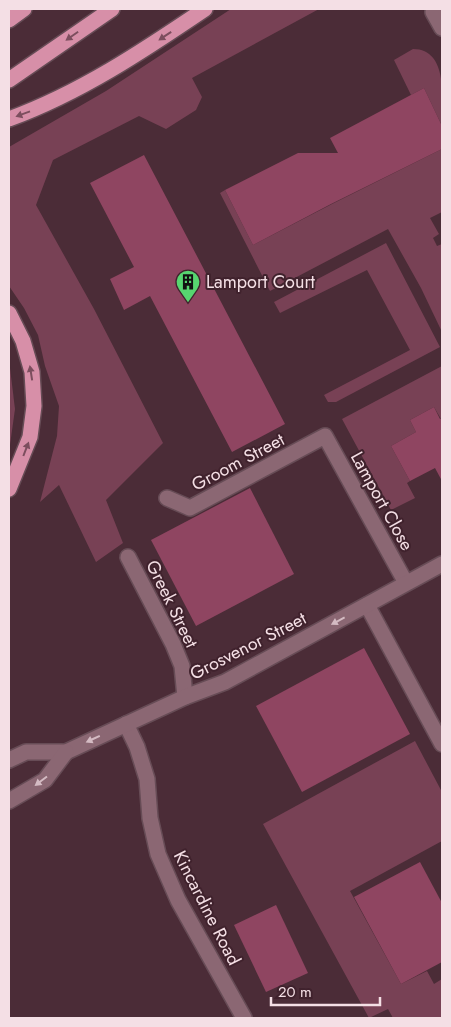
<svg xmlns="http://www.w3.org/2000/svg" width="451" height="1027" font-family="Jost,sans-serif">
  <rect width="100%" height="100%" fill="#4b2c37"/>
  <g fill="#784155">
    <path d="M 231,9 L 319,9 L 192,78 L 202,97 L 196,110 L 166,129 L 139,116 L 53,160 L 36,205 L 94,309 L 163,443 L 106,500 L 123,543 L 96,562 L 59,485 L 40,502 L 57,436 L 59,406 L 45,366 L 38,335 L 24,308 L 9,286 L 9,147 L 106,91 Z"/>
    <path d="M 413,49 C 449,49 442,101 442,126 L 424,88 L 411,95 L 394,60 Z"/>
    <path d="M 442,149 L 442,212 L 430,218 L 439,234 L 433,238 L 437,246 L 442,244 L 442,332 L 421,288 L 388,229 L 270,291 L 220,193 L 225,190 L 253,245 L 332,204 Z"/>
    <path d="M 386,243 L 440,347 L 336,402 L 328,402 L 324,395 L 410,350 L 367,270 L 280,313 L 274,302 Z"/>
    <path d="M 9,360 L 15,409 L 9,452 Z"/>
    <path d="M 442,366 L 442,419 L 441,419 L 434,407 L 410,420 L 416,432 L 391,446 L 410,481 L 407,483 L 415,498 L 391,510 L 342,419 Z"/>
    <path d="M 415,741 L 442,792 L 442,841 L 350,891 L 401,984 L 427,971 L 434,984 L 442,979 L 442,1018 L 393,1018 L 388,1009 L 369,1018 L 263,824 Z"/>
  </g>
  <g fill="#8f4561">
    <path d="M 424,88 L 442,126 L 442,149 L 331,204 L 253,245 L 225,190 L 298,153 L 338,153 L 330,138 Z"/>
    <path d="M 144,155 L 285,424 L 232,452 L 150,296 L 124,310 L 110,279 L 134,267 L 90,183 Z"/>
    <path d="M 434,407 L 440,419 L 442,418 L 442,481 L 435,468 L 410,481 L 391,446 L 416,432 L 410,420 Z"/>
    <path d="M 250,488 L 294,574 L 196,626 L 151,540 Z"/>
    <path d="M 364,648 L 410,734 L 302,792 L 256,706 Z"/>
    <path d="M 420,862 L 442,903 L 442,962 L 401,984 L 354,897 Z"/>
    <path d="M 276,905 L 308,973 L 266,992 L 234,925 Z"/>
  </g>
  <g fill="none" stroke-linecap="round" stroke-linejoin="round">
    <defs>
      <g id="street">
        <path d="M 439,9 L 433,12 L 442,28"/>
        <path d="M 167,498 L 190,508 L 325,436 L 406,583"/>
        <path d="M 128,557 L 173,644 L 182,666 L 185,697"/>
        <path d="M 367,605 L 442,744"/>
        <path d="M 126,724 L 137,747 L 147,779 L 150,818 L 158,854 L 178,900 L 244,1018"/>
        <path d="M 9,760 L 26,752 L 66,752 L 185,697 L 225,682 L 442,564"/>
        <path d="M 9,801 L 45,780 L 66,752"/>
      </g>
      <g id="highway">
        <path d="M 9,20 L 24,9"/>
        <path d="M 9,80 L 112,9"/>
        <path d="M 9,119 C 80,93 143,51 205,9"/>
        <path d="M 9,313 L 23,341 L 32,372 L 34,406 L 30,437 L 9,489"/>
      </g>
    </defs>
    <use href="#street" stroke="#674c56" stroke-width="18"/>
    <use href="#highway" stroke="#674c56" stroke-width="18"/>
    <use href="#street" stroke="#8b6773" stroke-width="15"/>
    <use href="#highway" stroke="#d78fa8" stroke-width="15"/>
  </g>
  <defs><path id="oneway-solid" d="M-6-.8H1V-3.2L6.5 0L1 3.2V.8H-6Z" transform="scale(1.25)"/></defs>
  <g fill="#7c4e5e">
    <use href="#oneway-solid" transform="translate(72 36) rotate(145)"/>
    <use href="#oneway-solid" transform="translate(165 36) rotate(146)"/>
    <use href="#oneway-solid" transform="translate(23 114) rotate(160)"/>
    <use href="#oneway-solid" transform="translate(31 373) rotate(-99)"/>
    <use href="#oneway-solid" transform="translate(26 449) rotate(-69)"/>
  </g>
  <g fill="#d4bbc3">
    <use href="#oneway-solid" transform="translate(338 621) rotate(152)"/>
    <use href="#oneway-solid" transform="translate(93 739) rotate(155)"/>
    <use href="#oneway-solid" transform="translate(41 781) rotate(143)"/>
  </g>
  <defs>
    <symbol id="building-pin" viewBox="-11 -11 22 30"><path d="M0 17L-7.5 6A9.5 9.5 0 1 1 7.5 6Z" fill="#57d570" stroke="#40222d"/><path d="M-4-6H4V6H1V3H-1V6H-4ZM-2.5-4.3h1.7v1.8h-1.7ZM.8-4.3h1.7v1.8H.8ZM-2.5-1h1.7V.8h-1.7ZM.8-1h1.7V.8H.8Z" fill="#111"/></symbol>
  </defs>
  <g fill-rule="evenodd">
    <use href="#building-pin" x="174" y="268" width="28" height="38"/>
  </g>
  <g text-anchor="middle" stroke-width="4" stroke-linejoin="round" paint-order="stroke">
    <g font-size="18" fill="#f4dfe5" stroke="#40222d" text-anchor="start">
      <text x="206" y="288">Lamport Court</text>
    </g>
    <g font-size="18" fill="#f4dfe5" stroke="#40222d">
      <text transform="translate(238 462) rotate(-28)" y="6">Groom Street</text>
      <text transform="translate(382 501) rotate(61)" y="6">Lamport Close</text>
      <text transform="translate(172 604) rotate(64)" y="6">Greek Street</text>
      <text transform="translate(248 646) rotate(-27)" y="6">Grosvenor Street</text>
      <text transform="translate(207 908) rotate(63)" y="6">Kincardine Road</text>
    </g>
  </g>
  <rect width="451" height="1027" fill="none" stroke="#f4dfe5" stroke-width="20"/>
  <path d="M271 997v8h109v-8" fill="none" stroke="#f4dfe5" stroke-width="2.5"/>
  <text x="278" y="997" font-size="15" fill="#f4dfe5" stroke="#40222d" stroke-width="4" paint-order="stroke">20 m</text>
</svg>
